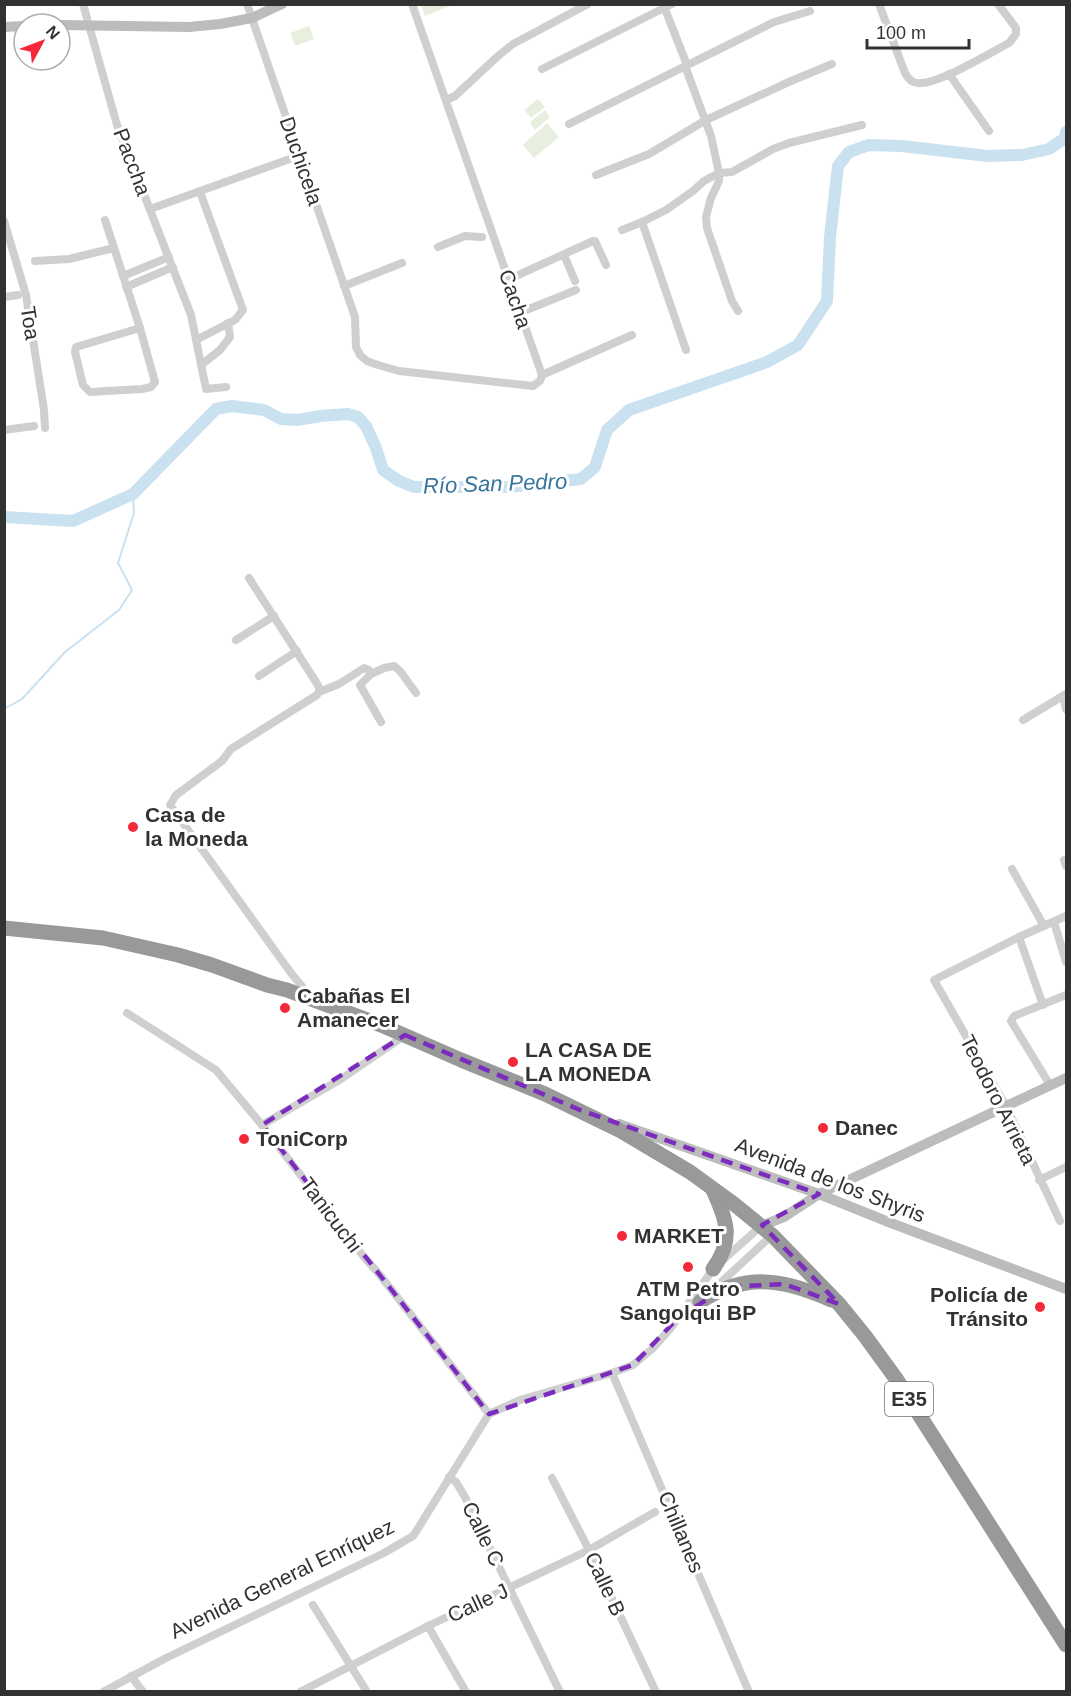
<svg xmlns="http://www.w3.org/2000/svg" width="1071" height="1696" font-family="Arial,sans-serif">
  <rect width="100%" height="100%" fill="#fff"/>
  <g fill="#e8efdf">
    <path d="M 455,4 L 425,16 L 421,5 L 421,4 Z"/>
    <path d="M 309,26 L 314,39 L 295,46 L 290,33 Z"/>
    <path d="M 538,99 L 545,107 L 531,118 L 524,110 Z"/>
    <path d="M 545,110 L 550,117 L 535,130 L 530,122 Z"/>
    <path d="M 547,123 L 559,137 L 534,158 L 523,145 Z"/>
  </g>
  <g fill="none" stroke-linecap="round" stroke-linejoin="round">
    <path stroke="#cae1f0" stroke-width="2" d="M 4,709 L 22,699 L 65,652 L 119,610 L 132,590 L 118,563 L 134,513 L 133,494"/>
    <path stroke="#cae1f0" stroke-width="12" d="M 4,517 L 73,521 L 133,494 L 216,409 L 232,406 L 264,410 L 281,419 L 297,420 L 320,416 L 348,414 L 358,417 L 366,426 L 376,448 L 383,470 L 399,481 L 414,487 L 509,487 L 581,479 L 595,467 L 607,430 L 629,410 L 767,362 L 798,345 L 827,301 L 830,237 L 838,166 L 849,152 L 869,145 L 901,146 L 988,156 L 1022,155 L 1049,149 L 1065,138 L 1066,132"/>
    <g stroke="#cfcfcf" stroke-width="8">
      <path d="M 83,4 L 117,125 L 191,315 L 206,389 L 226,387"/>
      <path d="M 247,4 L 355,317 L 356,347 L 360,355 L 367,361 L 378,365 L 399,371 L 533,386 L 540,381 L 542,375 L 412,4"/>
      <path d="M 663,4 L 687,65 L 685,66 L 711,136 L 719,173 L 719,181 L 711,198 L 706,217 L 707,228 L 732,301 L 738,311"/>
      <path d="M 879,4 L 905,73 C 909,80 913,84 921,83 C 942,82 988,54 1009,43 L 1016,34 L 1016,28 L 998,4"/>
      <path d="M 542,69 L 672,4"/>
      <path d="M 949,74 L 989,131"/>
      <path d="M 446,100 L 455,96 L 498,56 L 513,44 L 588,4"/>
      <path d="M 569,124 L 774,22 L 810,11"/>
      <path d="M 596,175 L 649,154 L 706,120 L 791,81 L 832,64"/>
      <path d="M 150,209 L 298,156"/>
      <path d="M 105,220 L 140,328 L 155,382 L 151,387 L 142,389 L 90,392 L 83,385 L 75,352 L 76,347 L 140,328"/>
      <path d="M 4,221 L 26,295 L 44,410 L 45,428"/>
      <path d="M 642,222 L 686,350"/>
      <path d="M 622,230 L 642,222 L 666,210 L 693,191 L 704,181 L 719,173 L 732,172 L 773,149 L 789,143 L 862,125"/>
      <path d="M 438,247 L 465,236 L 482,237"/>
      <path d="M 564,255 L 575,281"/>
      <path d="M 35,261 L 69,259 L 114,248"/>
      <path d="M 123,276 L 169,257"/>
      <path d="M 507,280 L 593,241 L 595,241 L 606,265"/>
      <path d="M 344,286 L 402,263"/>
      <path d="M 126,287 L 173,267"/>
      <path d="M 4,297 L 18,295"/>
      <path d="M 519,313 L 576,290"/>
      <path d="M 196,340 L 235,320 L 243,310 L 200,192"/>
      <path d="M 201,365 L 220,350 L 230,337 L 228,323"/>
      <path d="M 542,375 L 632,335"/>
      <path d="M 4,430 L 34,426"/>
      <path d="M 249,578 L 316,682 C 319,687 321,690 317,695 L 231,749 L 222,761 L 176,795 L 170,805 L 291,973 L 309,995"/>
      <path d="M 236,640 L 274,616"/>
      <path d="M 371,674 L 360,685 L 381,722"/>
      <path d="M 259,676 L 297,651"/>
      <path d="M 319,692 L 339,684 L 364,668 L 369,670 L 371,674 L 384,668 L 394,666 L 400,671 L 416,693"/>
      <path d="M 1063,696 L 1066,709"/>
      <path d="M 1023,720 L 1066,694"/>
      <path d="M 1064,860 L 1066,866"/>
      <path d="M 1012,869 L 1044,926"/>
      <path d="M 1054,922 L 1066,962"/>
      <path d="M 1019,937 L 1043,1005"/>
      <path d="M 127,1013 L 216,1070 L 262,1125 L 364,1257 L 379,1274 L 489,1414"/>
      <path d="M 1050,1085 L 1011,1021 L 1014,1016 L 1066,995"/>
      <path d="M 262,1125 L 341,1079 L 404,1036"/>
      <path d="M 1039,1180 L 1066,1167"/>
      <path d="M 1060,1221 L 1006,1106 L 934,980 L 1019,937 L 1066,916"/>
      <path d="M 723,1260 L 761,1226"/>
      <path d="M 714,1289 L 772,1235"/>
      <path d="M 612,1373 L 749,1692"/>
      <path d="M 449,1477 L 456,1482 L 465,1497 L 560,1692"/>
      <path d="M 552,1478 L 589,1550 L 656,1692"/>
      <path d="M 313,1605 L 367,1692"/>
      <path d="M 428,1626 L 466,1692"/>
      <path d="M 131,1676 L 143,1692"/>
      <path d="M 103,1692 L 164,1659 L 384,1553 L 413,1536 L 417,1530 L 489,1414 L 520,1400 L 612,1373 L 633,1365 L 652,1349 L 670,1329 L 714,1268"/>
      <path d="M 300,1692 L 428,1626 L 589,1550 L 655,1512"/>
    </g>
    <g stroke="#bcbcbc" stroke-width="10">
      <path d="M 60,25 L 189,27 L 220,24 L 252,18 L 282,4"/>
      <path d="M 4,27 L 24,26"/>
      <path d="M 619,1124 L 819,1194 L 891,1223 L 1066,1289"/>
      <path d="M 761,1226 L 784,1217 L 819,1194 L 1066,1078"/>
    </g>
    <g stroke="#999" stroke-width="15">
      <path d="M 4,928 L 103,938 L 178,955 L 212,965 L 267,985 L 287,990 L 381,1025 L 461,1060 L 545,1094 L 621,1131 L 690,1172 L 734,1204 L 772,1235 L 839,1304 L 865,1336 L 897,1380 L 1066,1645"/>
      <path d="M 713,1269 C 734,1240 727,1220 713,1190"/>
      <path d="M 700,1302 C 745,1272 784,1279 831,1300"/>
    </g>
  </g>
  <path fill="none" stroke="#7b2cbf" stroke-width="4.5" stroke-dasharray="12 8" stroke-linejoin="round" d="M 405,1035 L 580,1110 L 819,1194 L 762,1225 L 839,1304 L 784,1284 L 726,1287 L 678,1318 L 633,1365 L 489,1414 L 262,1125 Z"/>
  <g fill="#f42838" stroke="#fff" stroke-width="2">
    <circle cx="133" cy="827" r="6"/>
    <circle cx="285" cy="1008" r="6"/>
    <circle cx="513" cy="1062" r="6"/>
    <circle cx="823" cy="1128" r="6"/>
    <circle cx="244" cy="1139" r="6"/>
    <circle cx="622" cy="1236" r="6"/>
    <circle cx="688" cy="1267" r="6"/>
    <circle cx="1040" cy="1307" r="6"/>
  </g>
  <g text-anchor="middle" stroke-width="6" stroke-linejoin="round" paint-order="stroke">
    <rect fill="#fff" stroke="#707070" stroke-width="1.5" x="885" y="1382" width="48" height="34" rx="4.5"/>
    <g font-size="20" font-weight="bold" fill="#323232">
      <text x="909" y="1406">E35</text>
    </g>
    <g font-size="21" fill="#323232" stroke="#fff">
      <text transform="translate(301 161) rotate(71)" y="7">Duchicela</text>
      <text transform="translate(132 162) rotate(69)" y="7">Paccha</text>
      <text transform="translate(515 299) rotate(71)" y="7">Cacha</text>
      <text transform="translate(30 323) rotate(81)" y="7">Toa</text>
      <text transform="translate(998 1100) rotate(63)" y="7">Teodoro Arrieta</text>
      <text transform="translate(830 1180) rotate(21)" y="7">Avenida de los Shyris</text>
      <text transform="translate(331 1215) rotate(53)" y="7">Tanicuchi</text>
      <text transform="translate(681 1532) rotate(67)" y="7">Chillanes</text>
      <text transform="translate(483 1534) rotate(64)" y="7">Calle C</text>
      <text transform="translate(282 1579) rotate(-26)" y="7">Avenida General Enríquez</text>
      <text transform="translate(605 1584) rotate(65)" y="7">Calle B</text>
      <text transform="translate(478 1603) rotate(-25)" y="7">Calle J</text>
    </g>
    <g font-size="21" font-weight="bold" fill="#323232" stroke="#fff" text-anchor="start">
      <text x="145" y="822">Casa de<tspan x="145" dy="24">la Moneda</tspan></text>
      <text x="297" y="1003">Cabañas El<tspan x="297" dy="24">Amanecer</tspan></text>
      <text x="525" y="1057">LA CASA DE<tspan x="525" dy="24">LA MONEDA</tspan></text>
      <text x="835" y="1135">Danec</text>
      <text x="256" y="1146">ToniCorp</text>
      <text x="634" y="1243">MARKET</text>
      <text x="688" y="1296" text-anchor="middle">ATM Petro<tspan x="688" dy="24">Sangolqui BP</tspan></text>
      <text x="1028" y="1302" text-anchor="end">Policía de<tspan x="1028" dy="24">Tránsito</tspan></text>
    </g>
    <g font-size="22" font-style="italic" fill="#37759c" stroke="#fff">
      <text transform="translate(495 483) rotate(-2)" y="8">Río San Pedro</text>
    </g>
  </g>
  <rect width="1071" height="1696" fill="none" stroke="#323232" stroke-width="12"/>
  <g transform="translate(42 42) rotate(49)"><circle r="28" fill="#ffffff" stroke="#adadad" stroke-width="1.5"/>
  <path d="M0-4.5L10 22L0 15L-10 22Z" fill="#f42838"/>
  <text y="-9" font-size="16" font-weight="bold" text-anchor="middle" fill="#323232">N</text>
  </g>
  <path d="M867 39v9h102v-9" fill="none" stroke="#323232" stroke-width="3"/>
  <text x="876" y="39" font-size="18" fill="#323232" stroke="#ffffff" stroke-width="4.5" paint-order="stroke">100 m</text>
</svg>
